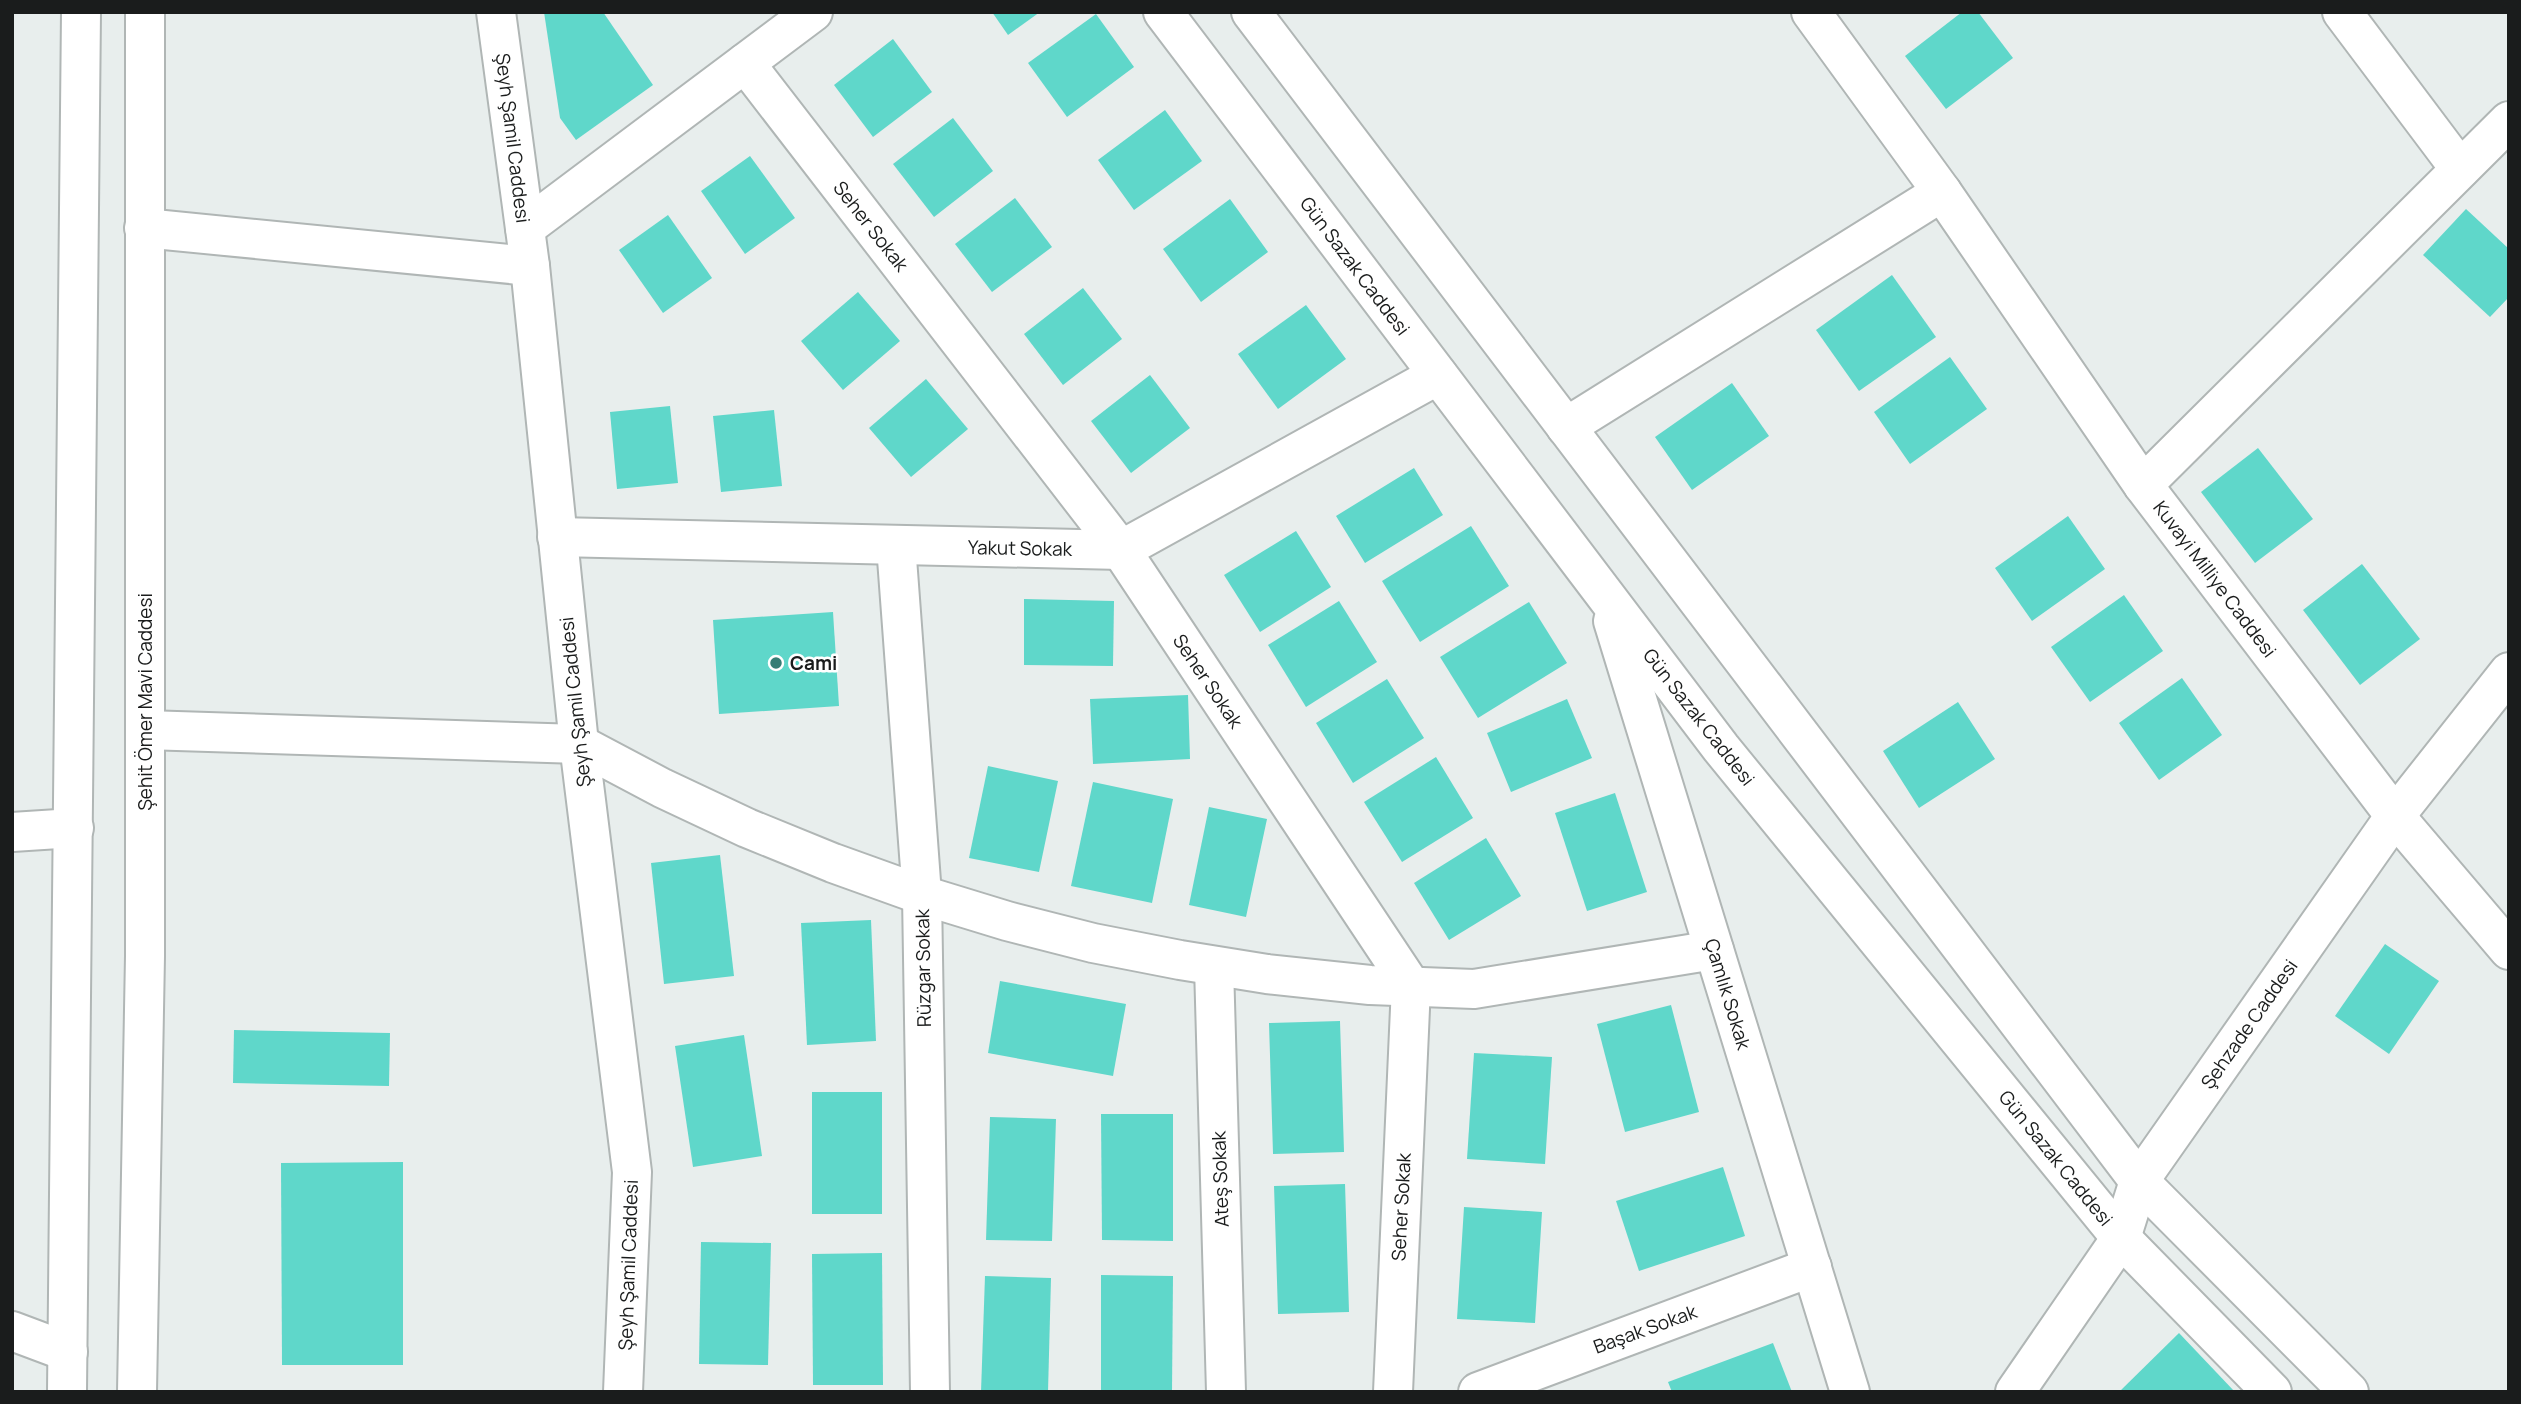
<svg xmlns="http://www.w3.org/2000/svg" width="2521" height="1404" font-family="Manrope,sans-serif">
  <rect width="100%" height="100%" fill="#e8eeed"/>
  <g fill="#5fd7ca">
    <path d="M 544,12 L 603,12 L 653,85 L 576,140 L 560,118 Z"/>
    <path d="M 992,12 L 1040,12 L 1008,35 Z"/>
    <path d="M 1962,12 L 1978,12 L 2013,58 L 1946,109 L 1905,56 Z"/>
    <path d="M 1096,14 L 1134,67 L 1067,117 L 1028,63 Z"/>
    <path d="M 893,39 L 932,92 L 873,137 L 834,85 Z"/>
    <path d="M 1165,110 L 1202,161 L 1134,210 L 1098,160 Z"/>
    <path d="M 953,118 L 993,171 L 934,217 L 893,164 Z"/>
    <path d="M 750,156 L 795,218 L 745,254 L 701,191 Z"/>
    <path d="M 1015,198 L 1052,247 L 992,292 L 955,244 Z"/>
    <path d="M 1230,199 L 1268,252 L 1201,302 L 1163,249 Z"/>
    <path d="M 2466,209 L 2509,249 L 2509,297 L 2490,317 L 2423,255 Z"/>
    <path d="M 668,215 L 712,278 L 663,313 L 619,250 Z"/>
    <path d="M 1892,275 L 1936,337 L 1859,391 L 1816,330 Z"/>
    <path d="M 1083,288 L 1122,339 L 1063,385 L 1024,334 Z"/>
    <path d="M 858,292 L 900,341 L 843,390 L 801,341 Z"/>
    <path d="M 1306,305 L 1346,359 L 1278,409 L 1238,354 Z"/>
    <path d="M 1950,357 L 1987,409 L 1910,464 L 1874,412 Z"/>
    <path d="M 1150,375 L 1190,428 L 1131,473 L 1091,421 Z"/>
    <path d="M 926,379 L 968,429 L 911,477 L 869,428 Z"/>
    <path d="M 1732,383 L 1769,436 L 1692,490 L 1655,437 Z"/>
    <path d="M 670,406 L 678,483 L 617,489 L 610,412 Z"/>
    <path d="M 774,410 L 782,486 L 721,492 L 713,416 Z"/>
    <path d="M 2258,448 L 2313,519 L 2255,563 L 2201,492 Z"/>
    <path d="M 1414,468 L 1443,515 L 1365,563 L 1336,516 Z"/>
    <path d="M 2068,516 L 2105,569 L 2032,621 L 1995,568 Z"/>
    <path d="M 1471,526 L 1509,586 L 1420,642 L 1382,581 Z"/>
    <path d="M 1296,531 L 1331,587 L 1260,632 L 1224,575 Z"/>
    <path d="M 2362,564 L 2420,639 L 2360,685 L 2303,610 Z"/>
    <path d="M 2124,595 L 2163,651 L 2090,702 L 2051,647 Z"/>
    <path d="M 1024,599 L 1114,601 L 1113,666 L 1024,665 Z"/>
    <path d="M 1339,601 L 1377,662 L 1306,707 L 1268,645 Z"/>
    <path d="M 1529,602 L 1567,663 L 1478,718 L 1440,657 Z"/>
    <path d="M 833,612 L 839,706 L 719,714 L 713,620 Z"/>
    <path d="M 2182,678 L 2222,735 L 2159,780 L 2119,723 Z"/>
    <path d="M 1387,679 L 1424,738 L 1353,783 L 1316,723 Z"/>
    <path d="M 1188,695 L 1190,759 L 1093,764 L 1090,699 Z"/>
    <path d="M 1567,699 L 1592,758 L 1511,792 L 1487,733 Z"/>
    <path d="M 1958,702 L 1995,759 L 1919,808 L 1883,751 Z"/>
    <path d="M 1436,757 L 1473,818 L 1402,862 L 1364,802 Z"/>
    <path d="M 988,766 L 1058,781 L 1039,872 L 969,858 Z"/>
    <path d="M 1093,782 L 1173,799 L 1152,903 L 1071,886 Z"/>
    <path d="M 1615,793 L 1647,892 L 1587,911 L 1555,813 Z"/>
    <path d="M 1209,807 L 1267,819 L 1246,917 L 1189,905 Z"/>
    <path d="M 1486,838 L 1521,896 L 1449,940 L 1414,883 Z"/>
    <path d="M 720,855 L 734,976 L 664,984 L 651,863 Z"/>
    <path d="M 871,920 L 876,1041 L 807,1045 L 801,923 Z"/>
    <path d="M 2385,944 L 2439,981 L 2389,1054 L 2335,1016 Z"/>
    <path d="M 1000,981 L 1126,1004 L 1113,1076 L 988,1053 Z"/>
    <path d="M 1671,1005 L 1699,1112 L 1625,1132 L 1597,1024 Z"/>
    <path d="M 1340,1021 L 1344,1152 L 1273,1154 L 1269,1023 Z"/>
    <path d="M 234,1030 L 390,1033 L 389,1086 L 233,1083 Z"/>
    <path d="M 744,1035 L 762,1156 L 693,1167 L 675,1046 Z"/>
    <path d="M 1474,1053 L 1552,1057 L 1545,1164 L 1467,1159 Z"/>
    <rect x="812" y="1092" width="70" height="122"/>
    <path d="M 1101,1114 L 1173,1114 L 1173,1241 L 1102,1240 Z"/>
    <path d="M 990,1117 L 1056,1119 L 1052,1241 L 986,1240 Z"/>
    <path d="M 403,1162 L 403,1365 L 282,1365 L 281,1163 Z"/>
    <path d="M 1723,1167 L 1745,1236 L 1639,1271 L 1616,1201 Z"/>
    <path d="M 1345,1184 L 1349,1312 L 1278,1314 L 1274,1186 Z"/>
    <path d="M 1464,1207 L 1542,1212 L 1535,1323 L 1457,1319 Z"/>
    <path d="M 701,1242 L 771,1243 L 768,1365 L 699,1364 Z"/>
    <path d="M 882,1253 L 883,1385 L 813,1385 L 812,1254 Z"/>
    <path d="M 1101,1275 L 1173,1276 L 1172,1392 L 1101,1392 Z"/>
    <path d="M 985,1276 L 1051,1278 L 1048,1392 L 981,1392 Z"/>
    <path d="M 2179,1333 L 2235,1392 L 2119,1392 Z"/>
    <path d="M 1773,1343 L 1792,1392 L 1672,1392 L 1668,1382 Z"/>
  </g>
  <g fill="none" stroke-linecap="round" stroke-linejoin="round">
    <defs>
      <g id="minor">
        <path d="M 496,12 L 530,266 L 579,744 L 632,1172 L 623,1392"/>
        <path d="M 1163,12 L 1721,748 L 2121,1238 L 2272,1392"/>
        <path d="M 1251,12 L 2139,1181 L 2349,1392"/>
        <path d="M 1811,12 L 1942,192 L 2143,485 L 2395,816 L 2509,950"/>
        <path d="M 2342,12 L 2460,169"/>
        <path d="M 745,63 L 1121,550 L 1411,986 L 1393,1392"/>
        <path d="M 144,228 L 530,266"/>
        <path d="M 525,228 L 813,12"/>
        <path d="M 1566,427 L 1942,192"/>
        <path d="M 2143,485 L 2509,121"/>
        <path d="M 557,537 L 1121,550 L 1438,375"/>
        <path d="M 896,545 L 922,895 L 930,1392"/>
        <path d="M 1613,621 L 1850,1392"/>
        <path d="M 145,730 L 579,744 L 662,788 L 747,828 L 833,863 L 922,895 L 1007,921 L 1093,943 L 1180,960 L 1267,974 L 1370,985 L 1474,989 L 1714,950"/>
        <path d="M 12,832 L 74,828"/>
        <path d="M 1214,966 L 1226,1392"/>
        <path d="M 12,1331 L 68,1352"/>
        <path d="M 1478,1392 L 1812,1267"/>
        <path d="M 2015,1392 L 2121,1238 L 2139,1181 L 2395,816 L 2509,672"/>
      </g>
      <g id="secondary">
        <path d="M 67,1392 L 81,12"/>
        <path d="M 137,1392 L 145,956 L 145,12"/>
      </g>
    </defs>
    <use href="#minor" stroke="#b0b6b5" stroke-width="42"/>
    <use href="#secondary" stroke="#b0b6b5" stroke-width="42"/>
    <use href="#minor" stroke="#fff" stroke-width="38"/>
    <use href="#secondary" stroke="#fff" stroke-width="38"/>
  </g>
  <circle fill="#367d75" stroke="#fff" stroke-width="2.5" cx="776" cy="663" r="7"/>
  <g text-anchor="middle" stroke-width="5" stroke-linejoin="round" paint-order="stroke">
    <g font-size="19" fill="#1a1c1c" stroke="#fff">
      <text transform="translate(513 138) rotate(83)" y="7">Şeyh Şamil Caddesi</text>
      <text transform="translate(871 226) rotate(52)" y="7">Seher Sokak</text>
      <text transform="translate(1355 266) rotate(53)" y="7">Gün Sazak Caddesi</text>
      <text transform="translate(1020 548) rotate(1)" y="7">Yakut Sokak</text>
      <text transform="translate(2215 579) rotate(53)" y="7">Kuvayi Milliye Caddesi</text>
      <text transform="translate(1208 681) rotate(56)" y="7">Seher Sokak</text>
      <text transform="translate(145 702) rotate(-90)" y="7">Şehit Ömer Mavi Caddesi</text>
      <text transform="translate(575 702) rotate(-96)" y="7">Şeyh Şamil Caddesi</text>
      <text transform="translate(1699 717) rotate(52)" y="7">Gün Sazak Caddesi</text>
      <text transform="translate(923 968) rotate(-91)" y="7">Rüzgar Sokak</text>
      <text transform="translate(1728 994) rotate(73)" y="7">Çamlık Sokak</text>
      <text transform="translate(2249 1024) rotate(-55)" y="7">Şehzade Caddesi</text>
      <text transform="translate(2056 1158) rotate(51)" y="7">Gün Sazak Caddesi</text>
      <text transform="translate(1220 1179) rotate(-92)" y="7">Ateş Sokak</text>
      <text transform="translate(1401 1207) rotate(-87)" y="7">Seher Sokak</text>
      <text transform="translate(628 1265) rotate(-88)" y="7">Şeyh Şamil Caddesi</text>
      <text transform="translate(1645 1329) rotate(-20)" y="7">Başak Sokak</text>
    </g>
    <g font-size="19" font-weight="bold" fill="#1a1c1c" stroke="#fff" text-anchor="start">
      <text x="790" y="670">Cami</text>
    </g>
  </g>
  <rect width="2521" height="1404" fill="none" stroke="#1a1c1c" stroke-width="28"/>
</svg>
